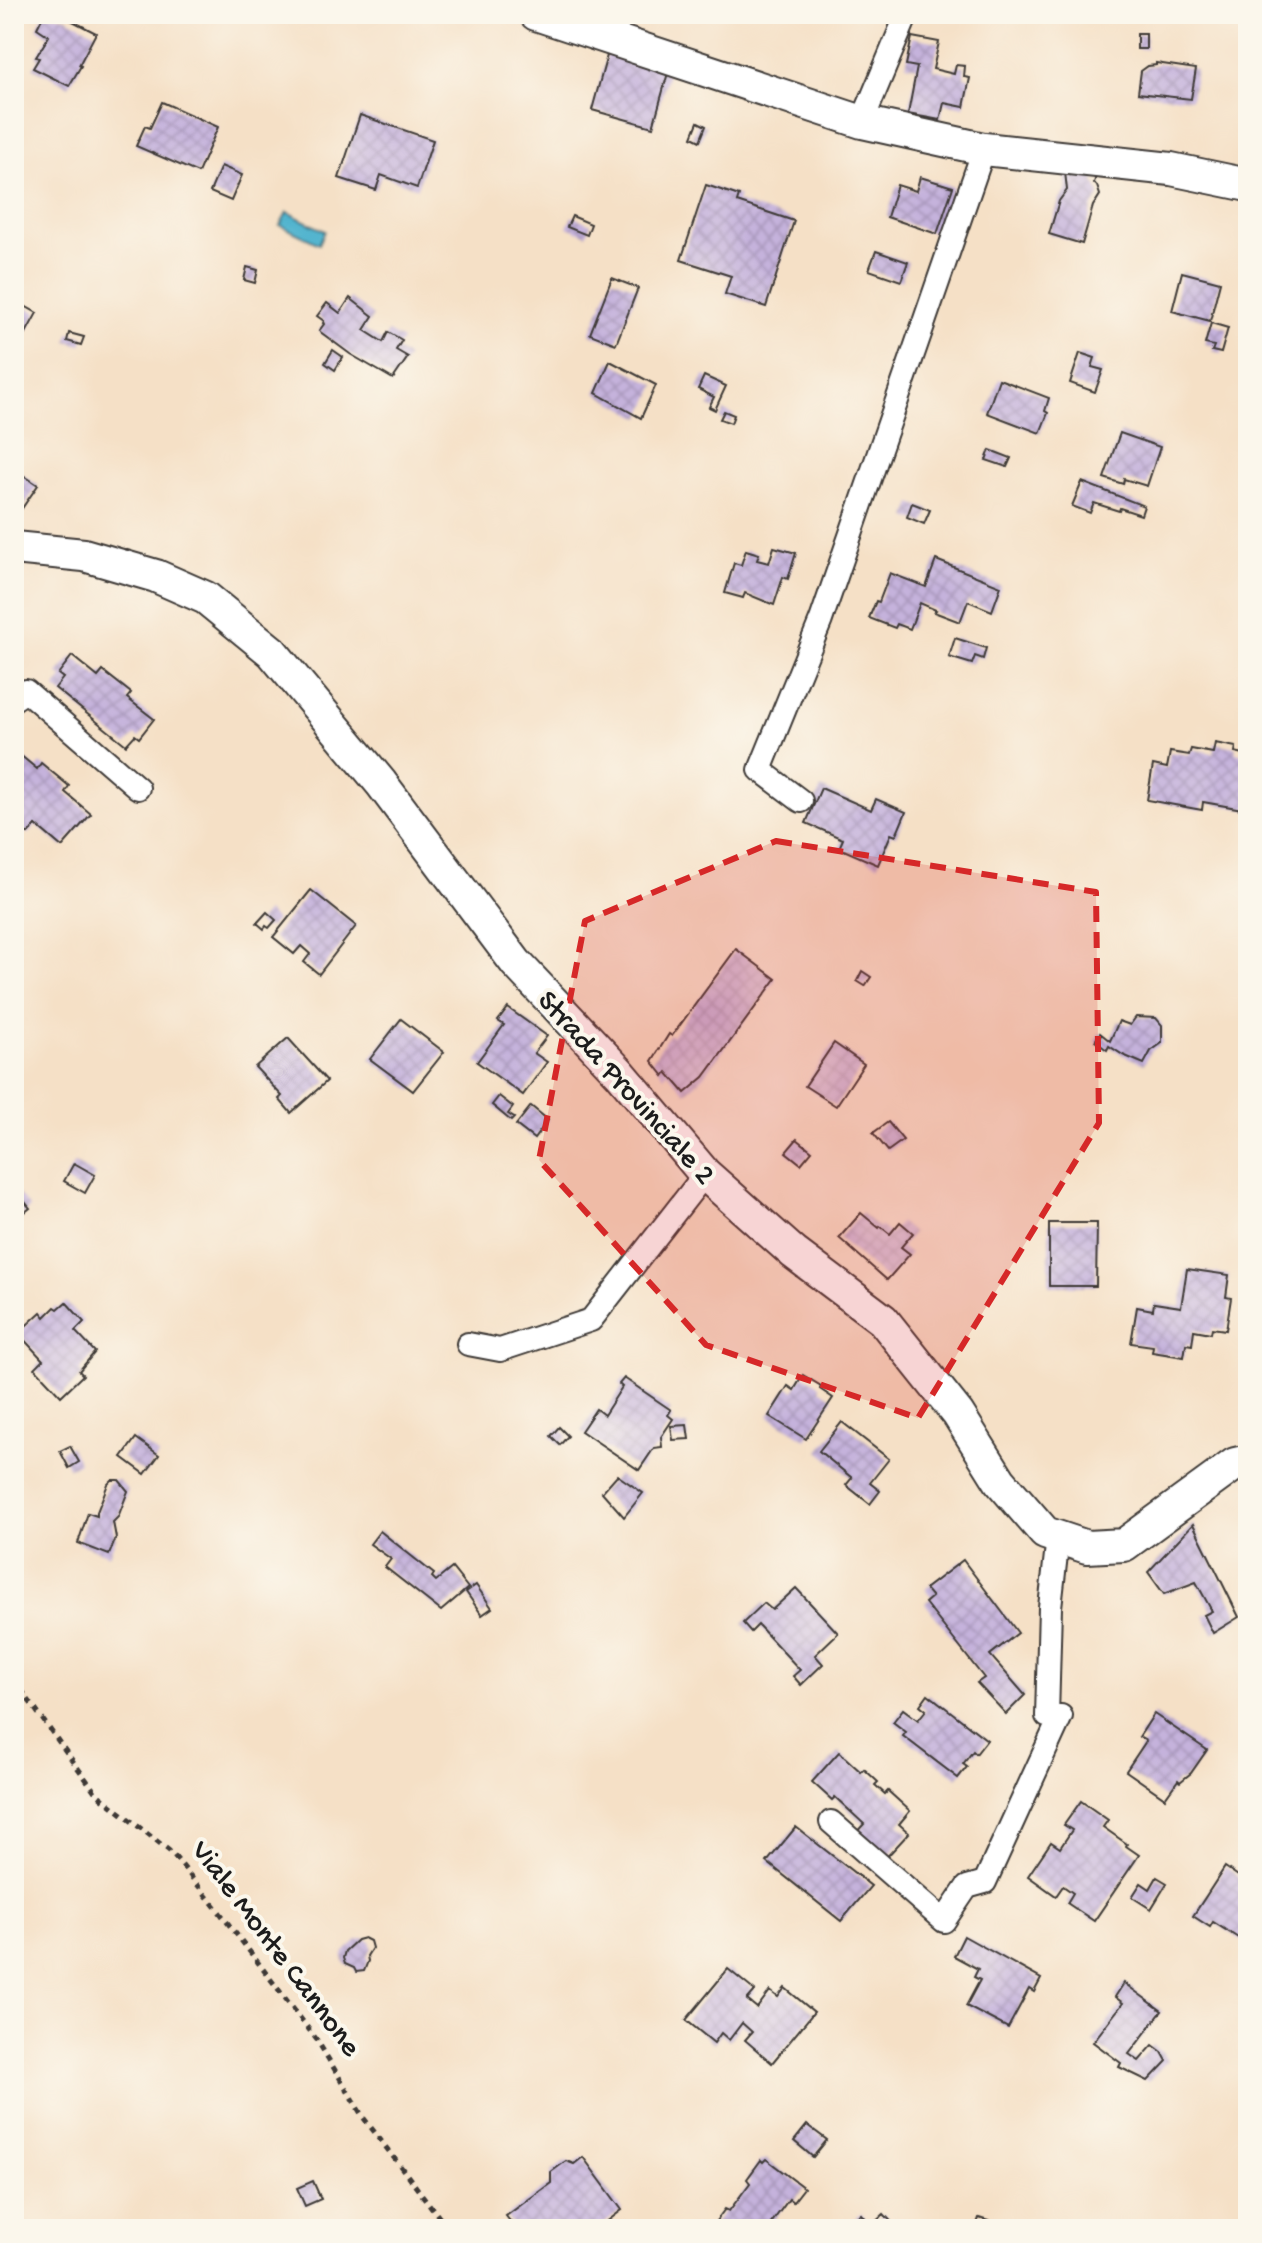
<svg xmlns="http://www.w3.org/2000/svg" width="1262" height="2243" font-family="'Gochi Hand',sans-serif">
  <defs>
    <pattern id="building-cross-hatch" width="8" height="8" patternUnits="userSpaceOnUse" patternTransform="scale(2)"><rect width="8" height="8" fill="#c5b2dc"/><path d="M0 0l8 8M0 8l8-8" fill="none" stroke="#a998bc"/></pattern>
  </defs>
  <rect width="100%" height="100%" fill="#fbf7ec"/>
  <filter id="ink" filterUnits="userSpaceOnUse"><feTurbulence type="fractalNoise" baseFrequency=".0125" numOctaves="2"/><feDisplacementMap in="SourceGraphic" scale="16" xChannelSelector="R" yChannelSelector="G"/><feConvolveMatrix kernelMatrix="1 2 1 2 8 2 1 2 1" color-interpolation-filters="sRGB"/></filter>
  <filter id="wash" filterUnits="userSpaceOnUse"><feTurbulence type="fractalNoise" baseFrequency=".006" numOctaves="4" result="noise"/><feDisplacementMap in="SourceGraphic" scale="32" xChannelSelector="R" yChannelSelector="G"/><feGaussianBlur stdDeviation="1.8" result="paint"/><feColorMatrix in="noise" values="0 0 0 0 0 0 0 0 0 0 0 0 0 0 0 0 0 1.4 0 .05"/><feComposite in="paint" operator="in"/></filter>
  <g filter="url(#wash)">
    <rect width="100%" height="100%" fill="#f5e0c6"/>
    <path fill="#4fb3ce" stroke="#366875" stroke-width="2" d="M 287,212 L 325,231 L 319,244 L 280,225 Z"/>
    <g id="blocks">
      <g fill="url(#building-cross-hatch)">
        <path d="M 44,14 L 63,16 L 96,33 L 79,65 L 81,66 L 69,86 L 33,68 L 39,58 L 36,57 L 49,36 L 37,28 Z"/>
        <rect x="1137" y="34" width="9" height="15"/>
        <path d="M 912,37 L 939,42 L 933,69 L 954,74 L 956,65 L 965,66 L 964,77 L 970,78 L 964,107 L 944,103 L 940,120 L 908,114 L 917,67 L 906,65 Z"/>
        <path d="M 609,48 L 669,69 L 653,127 L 592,110 Z"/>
        <path d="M 1156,63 L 1196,69 L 1191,99 L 1138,93 L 1141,71 L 1148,66 L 1156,65 Z"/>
        <path d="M 162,102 L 218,127 L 198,173 L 136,146 L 145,126 L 150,128 Z"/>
        <path d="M 360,115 L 433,140 L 417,188 L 381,175 L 376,190 L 339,178 Z"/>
        <path d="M 698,122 L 706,126 L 700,141 L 692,137 Z"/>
        <path d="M 221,166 L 242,175 L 231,201 L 210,192 Z"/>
        <path d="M 1065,172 L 1096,176 L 1094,183 L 1097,186 L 1100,195 L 1093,206 L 1082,244 L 1049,234 L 1059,201 L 1067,190 Z"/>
        <path d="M 920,177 L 953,187 L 937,234 L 887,217 L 897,185 L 916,191 Z"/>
        <path d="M 706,185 L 739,196 L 737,202 L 794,221 L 766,307 L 725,294 L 731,276 L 681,260 Z"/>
        <path d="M 572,216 L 591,224 L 587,235 L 567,227 Z"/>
        <path d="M 876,251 L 908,262 L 901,281 L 869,270 Z"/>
        <path d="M 247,267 L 258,270 L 255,283 L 244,280 Z"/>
        <path d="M 1182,272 L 1220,282 L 1210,321 L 1172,311 Z"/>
        <path d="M 612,278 L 638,288 L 616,344 L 590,334 Z"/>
        <path d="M 350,298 L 373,316 L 364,330 L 383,342 L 388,332 L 402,340 L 396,350 L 408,357 L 393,379 L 350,354 L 319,331 L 324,324 L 323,323 L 324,321 L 317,316 L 327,303 L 340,313 Z"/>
        <path d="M 14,300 L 37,313 L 14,355 Z"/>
        <path d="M 1211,323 L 1228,328 L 1221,353 L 1212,351 L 1214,346 L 1205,344 Z"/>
        <path d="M 69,333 L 84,337 L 81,345 L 67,341 Z"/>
        <path d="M 333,350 L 343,357 L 335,370 L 325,363 Z"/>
        <path d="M 1080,353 L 1095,358 L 1092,367 L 1103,370 L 1095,392 L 1070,383 Z"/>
        <path d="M 610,361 L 656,385 L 641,418 L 596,393 Z"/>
        <path d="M 704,376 L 726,386 L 715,410 L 709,407 L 714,397 L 698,389 Z"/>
        <path d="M 999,379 L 1049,398 L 1045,411 L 1048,413 L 1040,433 L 987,413 Z"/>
        <path d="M 724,411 L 734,415 L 731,423 L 720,419 Z"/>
        <path d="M 1120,433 L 1160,447 L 1147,486 L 1124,479 L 1123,484 L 1104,478 Z"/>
        <path d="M 990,450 L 1011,458 L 1007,467 L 986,460 Z"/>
        <path d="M 14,469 L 38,485 L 14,520 Z"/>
        <path d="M 1082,482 L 1144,506 L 1141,515 L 1120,508 L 1119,511 L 1094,503 L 1090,513 L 1072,506 Z"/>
        <path d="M 912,503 L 930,510 L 924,524 L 907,517 Z"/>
        <path d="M 774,547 L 796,553 L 788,579 L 783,577 L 774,605 L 745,593 L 743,598 L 725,593 L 734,563 L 741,565 L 746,550 L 759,554 L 757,560 L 769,563 Z"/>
        <path d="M 936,560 L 1001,586 L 992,611 L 968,601 L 960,622 L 934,612 L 936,610 L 920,603 L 910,629 L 897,624 L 895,628 L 869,618 L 876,601 L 879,602 L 890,573 L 926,587 Z"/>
        <path d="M 955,638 L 986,648 L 983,659 L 975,656 L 972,664 L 949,657 Z"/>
        <path d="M 72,656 L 98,677 L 103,671 L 131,693 L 127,698 L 154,719 L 139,738 L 135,735 L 126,745 L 55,688 L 63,678 L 58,674 Z"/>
        <path d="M 1215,743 L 1236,747 L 1235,752 L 1248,755 L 1248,810 L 1203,802 L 1202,810 L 1147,800 L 1153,765 L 1167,768 L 1170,752 L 1189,755 L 1191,749 L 1213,753 Z"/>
        <path d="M 14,750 L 37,769 L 41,763 L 69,786 L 65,792 L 91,814 L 62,847 L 36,825 L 28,834 L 14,822 Z"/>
        <path d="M 821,788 L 871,810 L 876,799 L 906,812 L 896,836 L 891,834 L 878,865 L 839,848 L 843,839 L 806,823 Z"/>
        <path d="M 311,890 L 356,926 L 319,974 L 304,962 L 310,954 L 301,946 L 294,954 L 273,937 Z"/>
        <path d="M 267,912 L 276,920 L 269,928 L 266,926 L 264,929 L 257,923 Z"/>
        <path d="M 736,949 L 776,979 L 704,1077 L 685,1093 L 667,1072 L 664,1076 L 652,1061 L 669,1034 L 672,1036 Z"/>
        <path d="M 862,971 L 871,977 L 865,986 L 857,981 Z"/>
        <path d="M 508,1008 L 547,1036 L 534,1053 L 547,1062 L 523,1095 L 477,1062 L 504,1025 L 498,1021 Z"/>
        <path d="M 1136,1017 L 1156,1018 L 1162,1025 L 1162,1043 L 1151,1051 L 1144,1064 L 1123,1055 L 1109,1046 L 1107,1050 L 1095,1041 L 1100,1033 L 1110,1041 L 1119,1021 L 1130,1025 Z"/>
        <path d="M 401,1019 L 444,1052 L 413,1091 L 370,1059 Z"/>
        <path d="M 288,1038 L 327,1081 L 291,1113 L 279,1099 L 282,1096 L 255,1067 Z"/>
        <path d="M 834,1043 L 864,1064 L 836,1106 L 805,1086 Z"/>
        <path d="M 499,1096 L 513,1107 L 508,1114 L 514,1118 L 511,1121 L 492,1105 Z"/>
        <path d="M 531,1106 L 548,1120 L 534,1139 L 516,1125 Z"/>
        <path d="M 888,1122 L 903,1140 L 888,1151 L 873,1133 Z"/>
        <path d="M 797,1139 L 812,1151 L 801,1164 L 786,1152 Z"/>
        <path d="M 74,1163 L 95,1175 L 85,1193 L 64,1181 Z"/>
        <path d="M 14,1189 L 30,1208 L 14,1221 Z"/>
        <path d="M 861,1213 L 879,1228 L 880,1226 L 890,1234 L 900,1222 L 913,1233 L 901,1247 L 910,1254 L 887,1280 L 839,1238 Z"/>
        <path d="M 1049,1223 L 1097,1223 L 1096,1286 L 1049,1286 Z"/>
        <path d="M 1187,1269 L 1229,1275 L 1226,1297 L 1231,1298 L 1226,1330 L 1212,1328 L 1211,1333 L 1194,1330 L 1192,1345 L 1186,1344 L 1184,1357 L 1152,1352 L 1153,1346 L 1131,1343 L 1137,1307 L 1153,1310 L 1154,1303 L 1181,1307 Z"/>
        <path d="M 66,1302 L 84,1322 L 75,1331 L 95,1352 L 79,1371 L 83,1375 L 61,1396 L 35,1368 L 43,1360 L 18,1333 L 41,1312 L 45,1317 L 55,1307 L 58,1309 Z"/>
        <path d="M 803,1375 L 821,1386 L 820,1389 L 833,1398 L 806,1439 L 769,1416 L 788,1386 L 794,1390 Z"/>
        <path d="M 624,1378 L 671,1410 L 668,1415 L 673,1419 L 661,1437 L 662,1447 L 654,1448 L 639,1470 L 581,1431 L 596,1409 L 604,1415 L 622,1387 L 619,1384 Z"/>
        <path d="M 842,1422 L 889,1459 L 870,1483 L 880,1491 L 870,1504 L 846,1485 L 852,1478 L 819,1451 Z"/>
        <path d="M 687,1425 L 689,1439 L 673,1440 L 671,1426 Z"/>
        <path d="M 559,1427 L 568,1436 L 560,1445 L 551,1436 Z"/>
        <path d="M 136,1438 L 159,1455 L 145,1474 L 122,1457 Z"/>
        <path d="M 70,1446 L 79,1462 L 69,1468 L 60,1451 Z"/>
        <path d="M 617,1475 L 643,1493 L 624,1517 L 602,1492 Z"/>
        <path d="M 112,1480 L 119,1480 L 128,1491 L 118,1517 L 113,1522 L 116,1538 L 109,1555 L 78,1543 L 88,1513 L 97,1516 L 97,1512 L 108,1484 Z"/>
        <path d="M 1193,1524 L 1239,1617 L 1213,1633 L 1204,1615 L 1212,1611 L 1196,1582 L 1164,1594 L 1148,1572 Z"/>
        <path d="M 380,1531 L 434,1574 L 432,1577 L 436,1581 L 452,1568 L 468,1588 L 441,1611 L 385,1567 L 391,1559 L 370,1544 Z"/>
        <path d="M 963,1560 L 1018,1633 L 990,1655 L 1025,1695 L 1006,1714 L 977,1683 L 984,1678 L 925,1603 L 932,1597 L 925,1589 Z"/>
        <path d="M 476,1585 L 492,1608 L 482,1615 L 466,1592 Z"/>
        <path d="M 796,1588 L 838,1633 L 815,1655 L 823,1664 L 801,1685 L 793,1676 L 800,1670 L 758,1625 L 751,1632 L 743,1623 L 764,1603 L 772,1610 Z"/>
        <path d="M 928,1694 L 987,1740 L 976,1754 L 973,1751 L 963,1764 L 967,1767 L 958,1778 L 903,1736 L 906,1732 L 893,1722 L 903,1709 L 918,1720 L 926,1710 L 920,1705 Z"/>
        <path d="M 1154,1714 L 1207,1750 L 1191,1773 L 1180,1782 L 1178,1780 L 1165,1798 L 1126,1771 L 1146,1741 L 1139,1737 Z"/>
        <path d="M 839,1752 L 861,1772 L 864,1769 L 878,1782 L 875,1785 L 885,1794 L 888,1791 L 910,1811 L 899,1824 L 909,1833 L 882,1862 L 853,1836 L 864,1824 L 835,1797 L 832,1800 L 812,1782 Z"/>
        <path d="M 1081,1801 L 1108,1820 L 1103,1827 L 1127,1844 L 1126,1846 L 1139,1855 L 1094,1921 L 1067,1903 L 1073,1893 L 1063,1886 L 1056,1896 L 1028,1876 L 1051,1842 L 1060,1848 L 1072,1830 L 1064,1825 Z"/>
        <path d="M 796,1827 L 871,1886 L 841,1921 L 767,1862 Z"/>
        <path d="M 1225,1867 L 1244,1880 L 1241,1885 L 1248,1889 L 1248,1940 L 1246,1943 L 1213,1922 L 1210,1927 L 1193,1916 Z"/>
        <path d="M 1157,1877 L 1167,1883 L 1151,1909 L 1132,1897 L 1141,1883 L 1150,1889 Z"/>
        <path d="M 964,1936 L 1041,1979 L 1034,1992 L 1029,1989 L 1008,2028 L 966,2006 L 980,1980 L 974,1977 L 978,1969 L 954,1956 Z"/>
        <path d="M 364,1938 L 370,1941 L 372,1948 L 367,1956 L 368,1961 L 364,1971 L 356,1972 L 354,1968 L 345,1964 L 343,1958 L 345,1951 L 357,1940 Z"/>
        <path d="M 728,1969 L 755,1991 L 747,2000 L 757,2008 L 770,1991 L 778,1997 L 785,1988 L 814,2012 L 772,2063 L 745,2040 L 752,2032 L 742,2023 L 729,2040 L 721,2033 L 714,2043 L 686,2020 Z"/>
        <path d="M 1124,1983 L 1162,2011 L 1129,2054 L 1139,2061 L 1153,2045 L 1162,2052 L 1167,2061 L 1148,2081 L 1119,2067 L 1121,2063 L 1093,2042 L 1123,2003 L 1115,1997 Z"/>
        <path d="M 807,2125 L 827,2140 L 813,2157 L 794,2141 Z"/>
        <path d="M 583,2157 L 622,2210 L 597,2229 L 516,2229 L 506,2216 L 551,2183 L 551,2172 L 566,2161 L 574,2164 Z"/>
        <path d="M 766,2159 L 804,2188 L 793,2202 L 789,2199 L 767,2229 L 710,2229 L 725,2209 L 729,2211 L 750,2183 L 747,2179 L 761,2160 L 763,2162 Z"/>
        <path d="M 313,2181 L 321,2199 L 305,2206 L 297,2188 Z"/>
        <path d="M 861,2214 L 871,2226 L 884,2214 L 898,2229 L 836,2229 L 843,2223 L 846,2226 Z"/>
        <path d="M 979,2218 L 1004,2226 L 1003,2229 L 975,2229 Z"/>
      </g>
    </g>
  </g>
  <g filter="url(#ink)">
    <use href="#blocks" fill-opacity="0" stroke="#3d3936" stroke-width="2"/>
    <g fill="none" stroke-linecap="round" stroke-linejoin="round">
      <defs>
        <g id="street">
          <path d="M 862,122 L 907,14"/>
          <path d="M 14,699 L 26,691 L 138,788"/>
          <path d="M 801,801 L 760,770 L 821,620 L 984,149"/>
          <path d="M 468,1344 L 500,1350 L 591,1320 L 705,1174"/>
          <path d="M 831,1822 L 944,1921 L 967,1887 L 985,1882 L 1061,1716 L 1047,1716 L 1050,1607 L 1058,1537"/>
        </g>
        <g id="secondary">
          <path d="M 536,14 L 862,122 L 984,149 L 1171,169 L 1248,185"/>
          <path d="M 14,548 L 84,555 L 156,576 L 206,598 L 272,652 L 381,783 L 516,963 L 620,1073 L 705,1174 L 794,1253 L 883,1320 L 958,1414 L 1000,1481 L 1045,1533 L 1087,1547 L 1124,1545 L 1235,1464 L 1248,1461"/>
        </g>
      </defs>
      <use href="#street" stroke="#3d3936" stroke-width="26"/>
      <use href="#secondary" stroke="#3d3936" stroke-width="36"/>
      <path stroke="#3d3936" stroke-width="5" stroke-dasharray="6 6" stroke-linecap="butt" d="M 14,1680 L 96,1793 L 172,1853 L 221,1914 L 317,2040 L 363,2117 L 448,2229"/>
      <use href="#street" stroke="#fff" stroke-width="22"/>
      <use href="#secondary" stroke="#fff" stroke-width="32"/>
    </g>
  </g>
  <path fill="#d62828" fill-opacity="0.2" stroke="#d62828" stroke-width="6" stroke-dasharray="16 10" stroke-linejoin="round" d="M 776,841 L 1096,892 L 1099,1123 L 918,1418 L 706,1345 L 539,1160 L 585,921 Z"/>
  <g text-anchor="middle" stroke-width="8" stroke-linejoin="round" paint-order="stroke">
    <g font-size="30" fill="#1c1c1c" stroke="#fbf7ec">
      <text transform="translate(628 1086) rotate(48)" y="10">Strada Provinciale 2</text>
      <text transform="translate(278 1947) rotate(53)" y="10">Viale Monte Cannone</text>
    </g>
  </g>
  <rect width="1262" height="2243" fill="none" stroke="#fbf7ec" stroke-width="48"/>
</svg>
